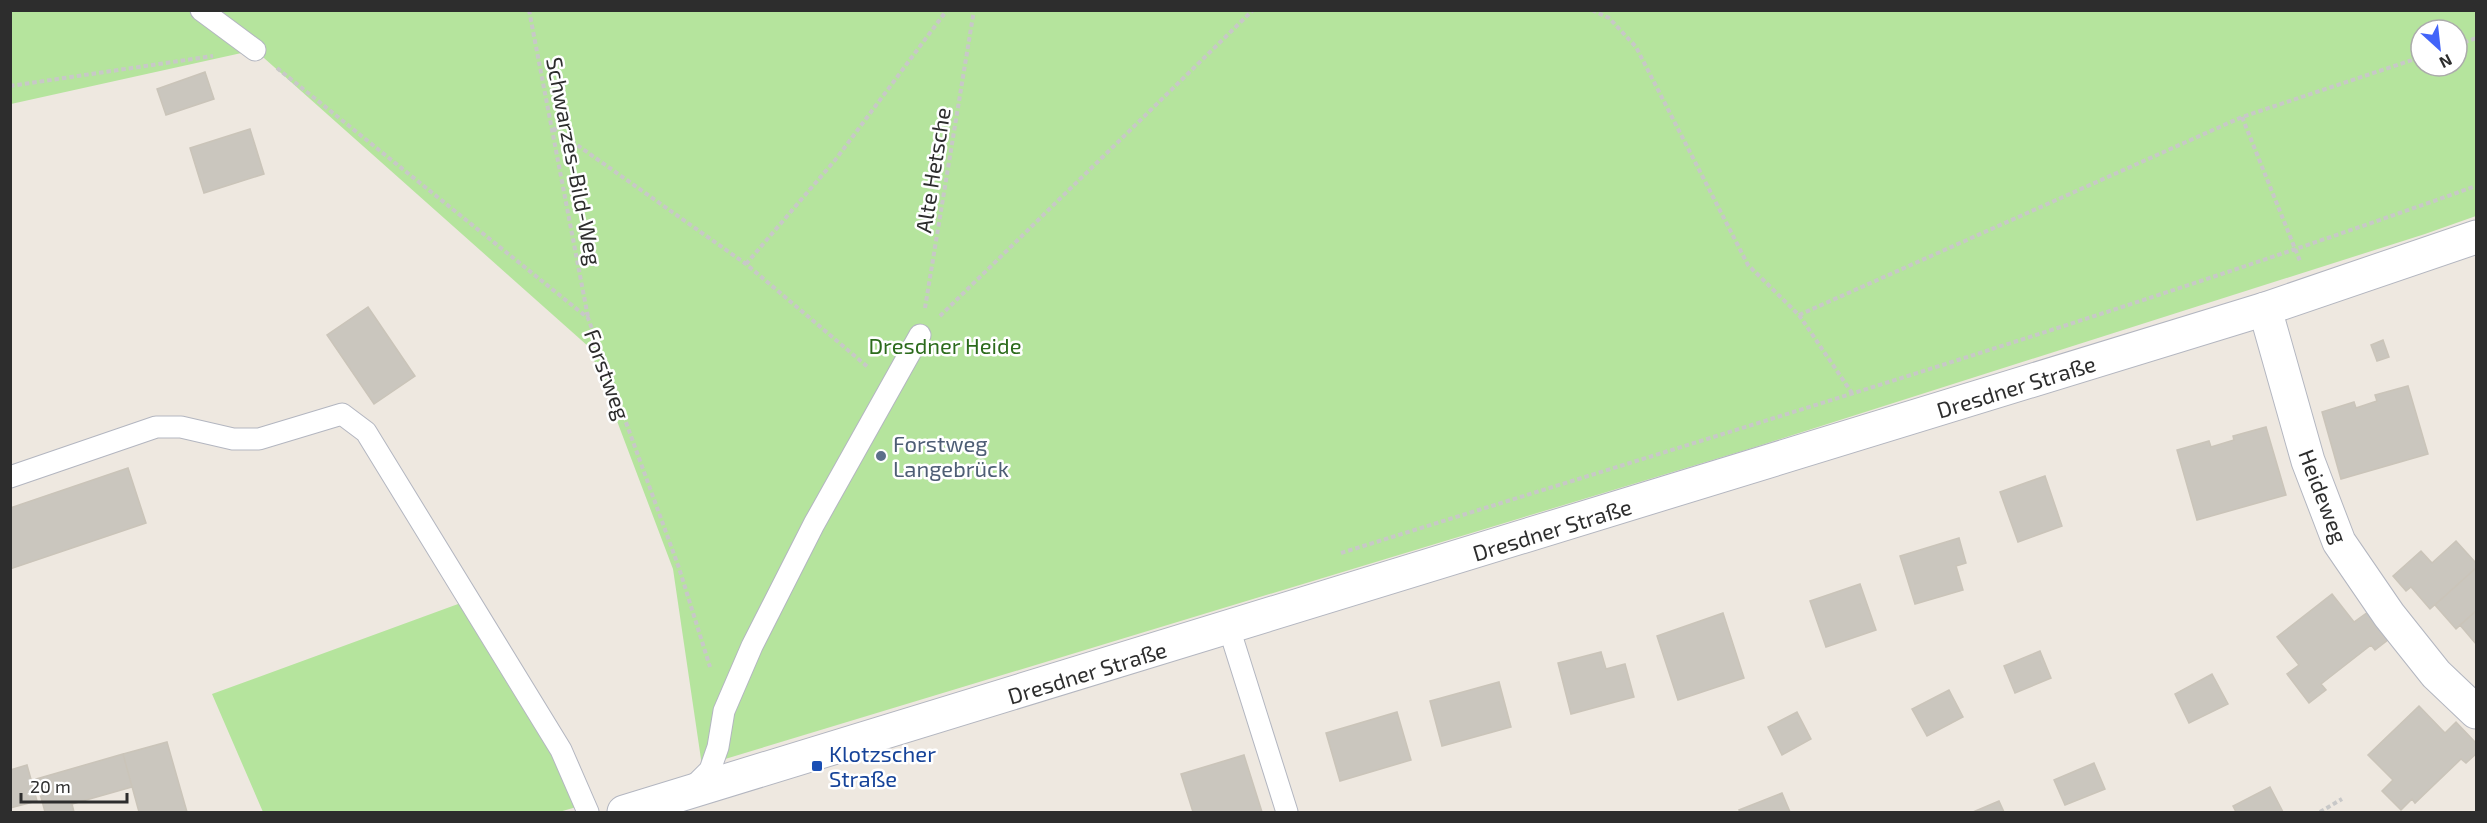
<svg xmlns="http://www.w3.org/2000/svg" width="2487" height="823" font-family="'Exo 2',sans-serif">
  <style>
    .green { fill: #b5e49d; fill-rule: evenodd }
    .building { fill: #cac6be; stroke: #cac4b9; stroke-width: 1.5 }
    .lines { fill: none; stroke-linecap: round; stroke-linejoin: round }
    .service-casing { stroke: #b3b6c0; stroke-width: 23 }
    .minor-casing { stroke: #b3b6c0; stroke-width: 35 }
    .secondary-casing { stroke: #b3b6c0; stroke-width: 35 }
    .path { stroke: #c8c8c8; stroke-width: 4; stroke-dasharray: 4.5 3; stroke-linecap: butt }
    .service { stroke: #fff; stroke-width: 21 }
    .minor { stroke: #fff; stroke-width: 33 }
    .secondary { stroke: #fff; stroke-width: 33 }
    .service-dot { fill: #5c6f8a; stroke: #fff; stroke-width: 2 }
    .transit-dot { fill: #1a4fb4; stroke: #fff; stroke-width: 2 }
    .labels { text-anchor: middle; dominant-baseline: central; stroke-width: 5; stroke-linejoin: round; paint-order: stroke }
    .street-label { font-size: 22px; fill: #2d2d2d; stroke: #fff }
    .park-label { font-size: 22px; fill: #2c6b1c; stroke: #fff }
    .service-label { font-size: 22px; fill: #4e5e75; stroke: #fff; text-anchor: start }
    .transit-label { font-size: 22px; fill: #164399; stroke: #fff; text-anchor: start }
  </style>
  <rect width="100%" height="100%" fill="#eee8e0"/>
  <!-- green -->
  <path class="green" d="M10,11H2476V216L2425,234L1752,448L702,766L673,569L589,347L255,50L11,104ZM2421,30H2457V66H2421Z
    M469,600L580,806L559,812H263L212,694Z"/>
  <!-- building -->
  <path class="building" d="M205,72L214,99L166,115L157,89Z
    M250,129L264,174L204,193L190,148Z
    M368,307L415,376L374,404L327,335Z
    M2383,340L2389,357L2377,361L2371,345Z
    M2408,386L2428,454L2341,479L2322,412L2354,402L2356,408L2377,401L2375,395Z
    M2266,427L2286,495L2197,520L2177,450L2209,441L2211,447L2234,440L2233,436Z
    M128,468L146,523L10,569V508Z
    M2045,476L2062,526L2018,542L2000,492Z
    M1959,538L1966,563L1956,566L1963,590L1915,604L1900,556Z
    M2456,541L2476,563V568L2430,609L2411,587L2406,591L2393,576L2421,551L2432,563Z
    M2476,568V611L2456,629L2435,605Z
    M1860,584L1876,630L1826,647L1810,601Z
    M2332,594L2354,622L2368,612L2389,639L2375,650L2371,645L2321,684L2326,690L2309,703L2287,674L2299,665L2277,637Z
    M2476,611V644L2460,625Z
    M1723,613L1744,678L1678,700L1657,636Z
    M2040,651L2051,678L2015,693L2004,666Z
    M1601,652L1606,669L1625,664L1634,697L1571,714L1558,663Z
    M2212,674L2228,704L2189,723L2175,694Z
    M1499,682L1511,727L1442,746L1430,701Z
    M1949,690L1963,717L1927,736L1912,709Z
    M2419,706L2445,733L2456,722L2476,743V754L2466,763L2461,759L2415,803L2412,799L2401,810L2382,791L2393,780L2368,755Z
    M1397,712L1411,760L1340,781L1326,733Z
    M1797,712L1811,739L1782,755L1768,727Z
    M167,742L187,812H139L123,754Z
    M123,754L132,787L72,804L74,812H45L36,779Z
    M1244,755L1262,812H1193L1181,774Z
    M2094,763L2105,789L2065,805L2054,780Z
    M27,765L37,801L10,808V770Z
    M2270,787L2283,812H2236L2233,806Z
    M1782,793L1790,812H1740L1739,810Z
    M1999,801L2004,812H1973Z"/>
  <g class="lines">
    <defs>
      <path id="service" d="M201,10L255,50
        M10,477L156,427H181L233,439H259L342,414L366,432L561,750L588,812
        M1229,628L1287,812
        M691,789L710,770L718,747L724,711L752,646L814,524L920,335"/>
      <path id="minor" d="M2265,309L2308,461L2339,542L2389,615L2436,674L2476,712"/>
      <path id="secondary" d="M624,812L2265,309L2476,237"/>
    </defs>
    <!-- service casing -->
    <use href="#service" class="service-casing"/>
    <!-- minor casing -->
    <use href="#minor" class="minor-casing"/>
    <!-- secondary casing -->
    <use href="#secondary" class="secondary-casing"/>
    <!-- path -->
    <path class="path" d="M529,10L588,317
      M1592,10L1609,18L1636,47L1748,265L1799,315L1852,393
      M2457,45L2476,38
      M277,68L588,318L679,568L710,667
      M10,86L213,56
      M2242,117L2300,261
      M553,128L746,264L869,368
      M746,264L836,159L947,10
      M925,308L974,10
      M1799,315L2242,117L2421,57
      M940,316L1253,10
      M1341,553C1720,434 2102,320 2476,186
      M2320,812L2342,799"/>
    <!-- service -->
    <use href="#service" class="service"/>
    <!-- minor -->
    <use href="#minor" class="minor"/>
    <!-- secondary -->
    <use href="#secondary" class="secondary"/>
  </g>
  <!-- markers -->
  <circle class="service-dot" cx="881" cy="456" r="6"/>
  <rect class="transit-dot" x="811" y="760" width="12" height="12" rx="3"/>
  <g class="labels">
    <!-- street labels -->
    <g class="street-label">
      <text transform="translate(575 161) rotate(79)">Schwarzes-Bild-Weg</text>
      <text transform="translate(932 170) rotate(-81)">Alte Hetsche</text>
      <text transform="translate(608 374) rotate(70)">Forstweg</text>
      <text transform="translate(2016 386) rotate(-17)">Dresdner Straße</text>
      <text transform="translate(2324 496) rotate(69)">Heideweg</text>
      <text transform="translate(1552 529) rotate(-17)">Dresdner Straße</text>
      <text transform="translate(1087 672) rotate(-17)">Dresdner Straße</text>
    </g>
    <!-- park labels -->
    <g class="park-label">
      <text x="945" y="345">Dresdner Heide</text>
    </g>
    <!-- service labels -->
    <g class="service-label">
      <text x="893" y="443">Forstweg<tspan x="893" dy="25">Langebrück</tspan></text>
    </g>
    <!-- transit labels -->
    <g class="transit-label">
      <text x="829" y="753">Klotzscher<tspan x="829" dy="25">Straße</tspan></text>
    </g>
  </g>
  <!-- border -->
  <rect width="2487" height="823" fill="none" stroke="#2d2d2d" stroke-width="24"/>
  <!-- north arrow -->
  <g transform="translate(2439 48) rotate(153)"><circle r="28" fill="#ffffff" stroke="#ababab" stroke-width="1.5"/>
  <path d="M0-4.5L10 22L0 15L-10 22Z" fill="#4264f9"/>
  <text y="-9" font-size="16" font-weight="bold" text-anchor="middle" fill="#2d2d2d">N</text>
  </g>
  <!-- scale -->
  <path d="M21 793v9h106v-9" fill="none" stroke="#2d2d2d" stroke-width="3"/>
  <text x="30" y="793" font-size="18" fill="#2d2d2d" stroke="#ffffff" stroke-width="4.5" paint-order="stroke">20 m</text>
</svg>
